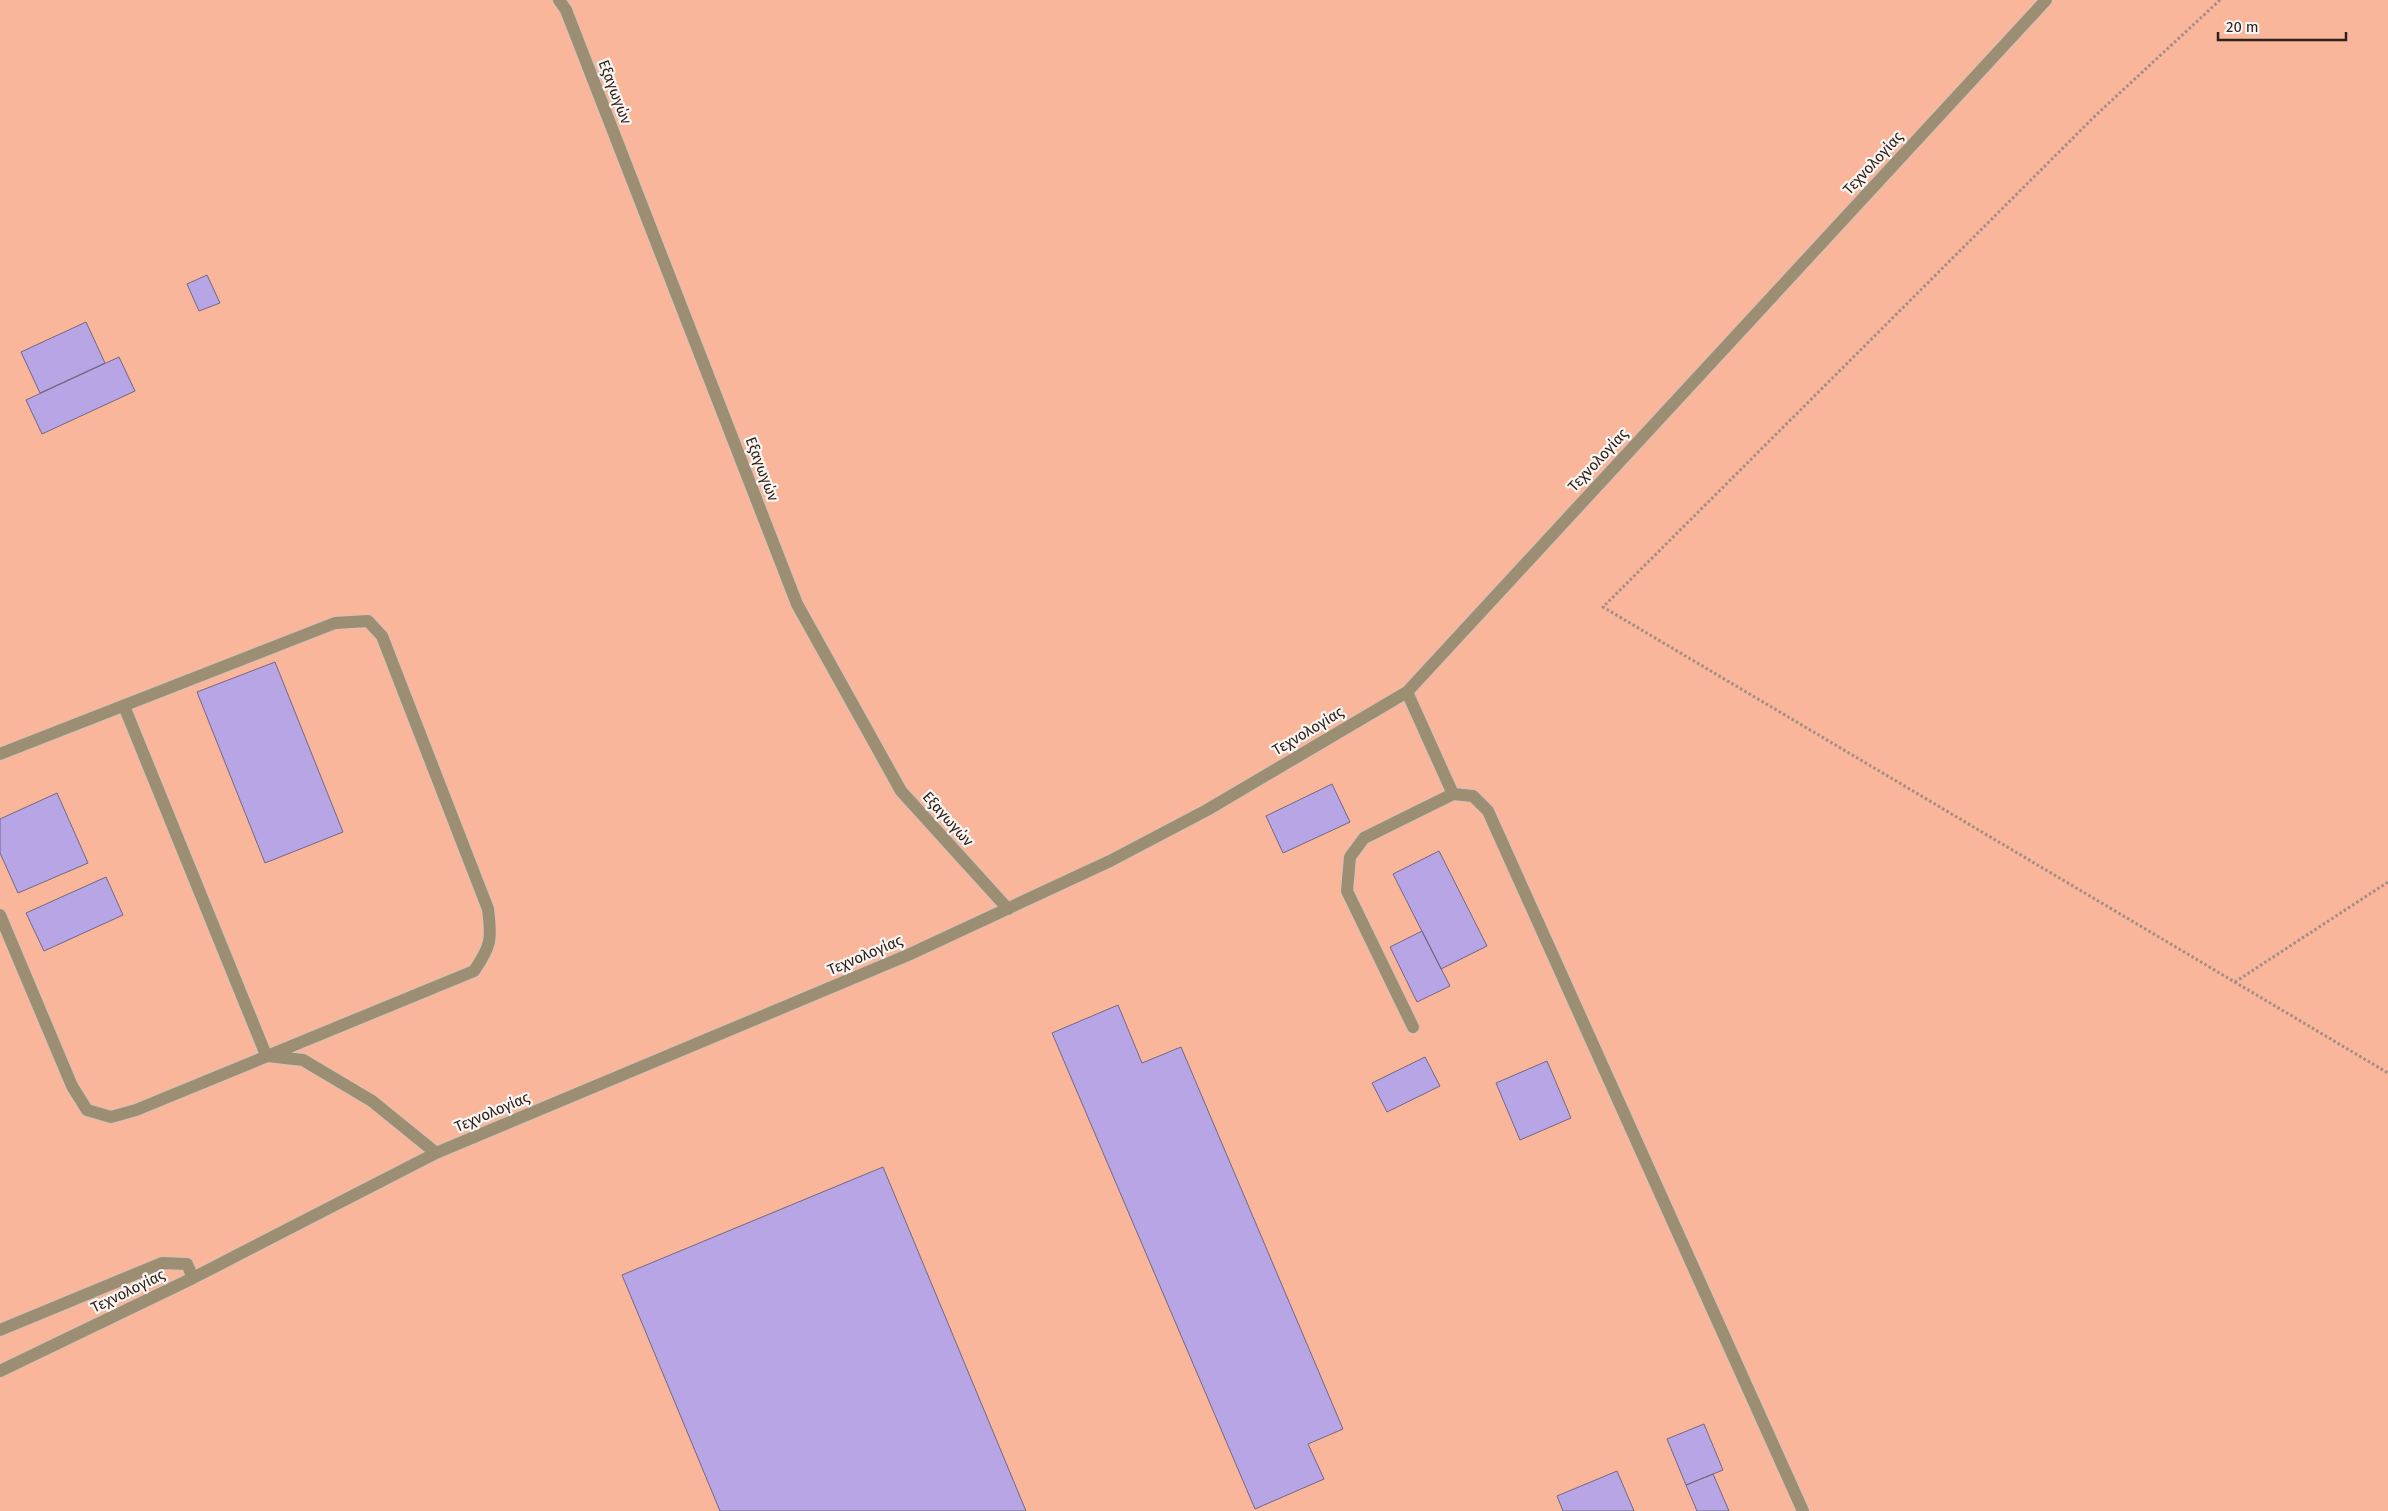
<svg xmlns="http://www.w3.org/2000/svg" width="2388" height="1511" font-family="'Fira Sans',sans-serif">
  <style>
    .green { fill: #fab69b }
    .building { fill: #b8a5e6; stroke: #6f6881 }
    .lines { fill: none; stroke-linecap: round; stroke-linejoin: round }
    .minor-casing { stroke: #d8c1b8; stroke-width: 14 }
    .path { stroke: #a08d85; stroke-width: 3; stroke-dasharray: 2.5 2.5; stroke-linecap: butt }
    .minor { stroke: #9b8e72; stroke-width: 12 }
    .labels { text-anchor: middle; dominant-baseline: central; stroke-width: 4.5; stroke-linejoin: round; paint-order: stroke }
    .street-label { font-size: 15px; fill: #2c211c; stroke: #fcf6f3 }
  </style>
  <rect width="100%" height="100%" fill="#fee4da"/>
  <!-- green -->
  <path class="green" d="M0,0H2388V1511H0Z"/>
  <!-- building -->
  <path class="building" d="M207,275L220,303L199,311L187,284Z
    M86,322L105,363L40,393L21,352Z
    M119,357L135,391L42,434L26,400Z
    M275,662L343,832L265,863L197,692Z
    M1332,784L1350,822L1283,853L1266,816Z
    M57,793L88,863L18,893L0,853V819Z
    M1439,851L1487,946L1441,969L1393,874Z
    M106,877L123,915L44,951L26,913Z
    M1422,931L1450,986L1417,1002L1390,947Z
    M1118,1005L1142,1063L1181,1047L1343,1429L1308,1444L1324,1479L1255,1509L1052,1033Z
    M1425,1057L1440,1086L1387,1112L1372,1083Z
    M1547,1061L1571,1118L1520,1140L1496,1083Z
    M883,1167L1026,1511H720L622,1275Z
    M1704,1424L1723,1470L1686,1485L1667,1439Z
    M1617,1471L1634,1511H1563L1557,1496Z
    M1713,1474L1729,1511H1697L1686,1485Z"/>
  <g class="lines">
    <defs>
      <path id="minor" d="M559,0L566,10L797,604L901,791L1008,909
        M1407,692L1453,794
        M124,706L266,1055
        M0,754L335,623L368,621L382,636L488,909C492,940 491,946 474,971L136,1110L111,1117L87,1110L72,1086L0,915
        M1413,1027L1347,891L1350,857L1364,838L1453,794L1473,796L1488,811L1803,1511
        M268,1056L303,1060L372,1101L436,1153
        M0,1330L162,1263L187,1264L193,1278
        M0,1371L193,1278L436,1153L908,955L1110,861L1207,810L1407,692L2046,0"/>
    </defs>
    <!-- minor casing -->
    <use href="#minor" class="minor-casing"/>
    <!-- path -->
    <path class="path" d="M2220,0L2096,115L1603,607L2388,1073
      M2235,982L2388,882"/>
    <!-- minor -->
    <use href="#minor" class="minor"/>
  </g>
  <g class="labels">
    <!-- street labels -->
    <g class="street-label">
      <text transform="translate(615 92) rotate(69)">Εξαγωγών</text>
      <text transform="translate(1873 163) rotate(-47)">Τεχνολογίας</text>
      <text transform="translate(1598 460) rotate(-47)">Τεχνολογίας</text>
      <text transform="translate(762 469) rotate(69)">Εξαγωγών</text>
      <text transform="translate(1308 731) rotate(-31)">Τεχνολογίας</text>
      <text transform="translate(948 819) rotate(48)">Εξαγωγών</text>
      <text transform="translate(865 955) rotate(-23)">Τεχνολογίας</text>
      <text transform="translate(492 1112) rotate(-23)">Τεχνολογίας</text>
      <text transform="translate(128 1291) rotate(-26)">Τεχνολογίας</text>
    </g>
  </g>
  <!-- scale -->
  <path d="M2218 32v8h128v-8" fill="none" stroke="#2c211c" stroke-width="2.5"/>
  <text x="2226" y="32" font-size="15" fill="#2c211c" stroke="#fcf6f3" stroke-width="4" paint-order="stroke">20 m</text>
</svg>
